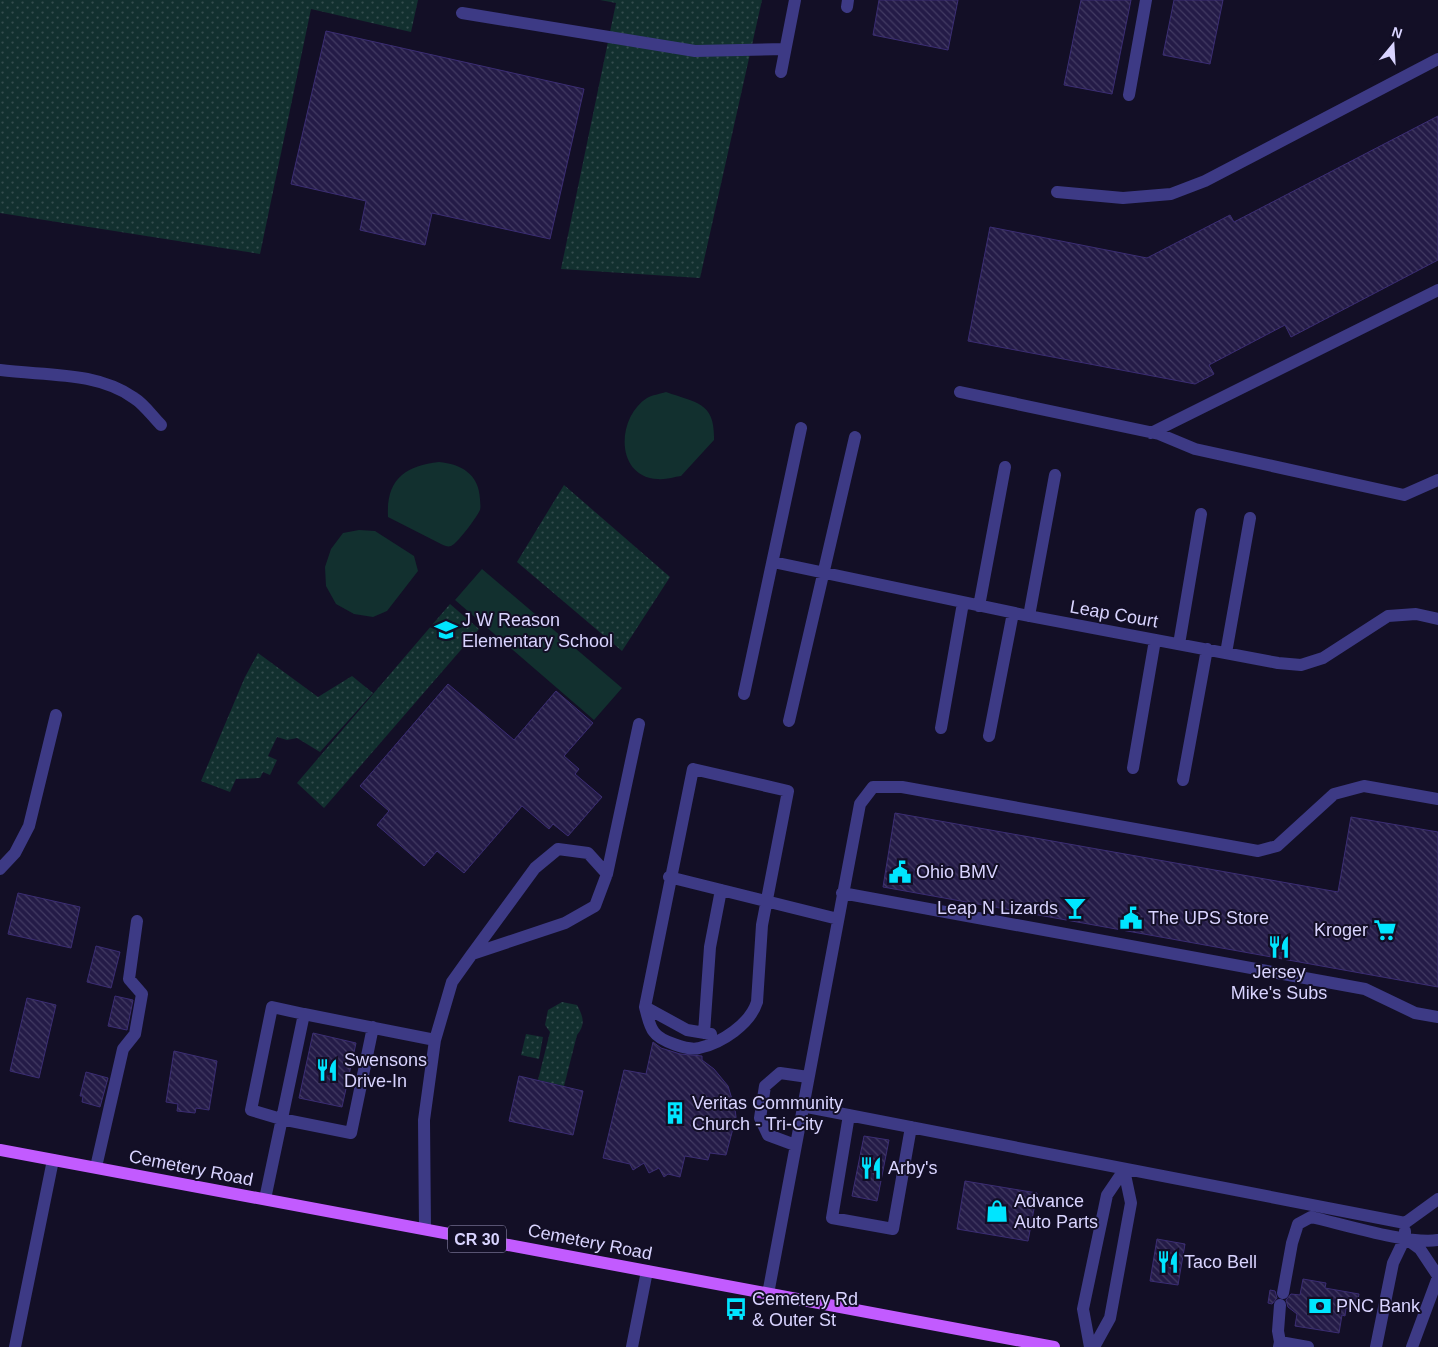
<svg xmlns="http://www.w3.org/2000/svg" width="1438" height="1347" font-family="Arial,sans-serif">
  <style>
    .grass { fill: url(#grass-dots) }
    .garden { fill: #12302f }
    .building { fill: url(#building-back-hatch); stroke: #3b2d73 }
    .lines { fill: none; stroke-linecap: round; stroke-linejoin: round }
    .minor { stroke: #3d3a85; stroke-width: 12 }
    .major { stroke: #c25bff; stroke-width: 12 }
    .labels { text-anchor: middle; dominant-baseline: central; stroke-width: 4; stroke-linejoin: round; paint-order: stroke }
    .shield { fill: #130f26; stroke: #9e99be; stroke-width: 1 }
    .shield-label { font-size: 16px; font-weight: bold; fill: #d9d4ff }
    .street-label { font-size: 18px; fill: #d9d4ff; stroke: #130f26 }
    .poi-label { font-size: 18px; fill: #d9d4ff; stroke: #130f26; text-anchor: start }
  </style>
  <defs>
    <pattern id="grass-dots" width="8" height="8" patternUnits="userSpaceOnUse" patternTransform="scale(1.25)"><rect width="8" height="8" fill="#12302f"/><path d="M2 2h.1M6 6h.1" fill="none" stroke="#344d4e" stroke-width="1.8" stroke-linecap="round"/></pattern>
    <pattern id="building-back-hatch" width="6" height="6" patternUnits="userSpaceOnUse" patternTransform="scale(1.25)"><rect width="6" height="6" fill="#241b47"/><path d="M-1 5l2 2M0 0l6 6M5-1l2 2" fill="none" stroke="#433b63"/></pattern>
  </defs>
  <rect width="100%" height="100%" fill="#130f26"/>
  <!-- grass -->
  <path class="grass" d="M0,0H418L411,32L311,9L260,254L0,213Z
    M600,0H762L700,278L561,269L616,3Z
    M564,485L670,577L622,651L517,562Z
    M450,604L479,629L324,808L297,783Z
    M258,653L318,697L352,676L373,693L320,752L297,738L287,740L277,737L268,756L277,760L270,775L263,772L260,778L236,779L230,792L201,781L245,677Z
    M562,1002L577,1005C583,1016 586,1024 577,1035L564,1086L538,1080L550,1032L545,1025L548,1010Z
    M526,1034L543,1037L539,1059L521,1055Z"/>
  <!-- garden -->
  <path class="garden" d="M666,392C697,403 715,402 714,440L681,476C674,477 665,480 658,479C615,477 616,418 647,398C652,395 660,394 666,392Z
    M439,462C461,464 479,474 480,499C480,502 481,507 480,510C477,517 457,544 451,546C448,547 446,546 443,545L388,517C386,479 405,466 439,462Z
    M359,530L375,531L414,556L418,571L387,611L373,617L354,614L336,604L326,586L325,567L331,549L343,533Z
    M482,569L622,688L594,720L455,600Z"/>
  <!-- building -->
  <path class="building" d="M879,0H958L948,50L873,35Z
    M1081,0H1131L1112,94L1064,85Z
    M1174,0H1223L1210,64L1163,55Z
    M326,31L584,89L550,239L432,213L425,245L360,230L366,201L291,184Z
    M1438,116V260L1291,337L1285,325L1209,365L1214,374L1195,384L968,341L990,227L1147,258L1230,215L1234,222Z
    M448,684L514,740L556,691L593,723L564,756L579,769L575,774L602,797L568,836L553,824L549,829L522,806L464,873L437,851L424,866L377,825L389,811L360,786Z
    M895,813L1338,892L1351,817L1438,832V987L883,887Z
    M18,893L80,907L71,948L8,934Z
    M96,946L120,952L111,988L87,982Z
    M115,996L133,1000L127,1030L108,1026Z
    M27,998L56,1005L39,1078L10,1071Z
    M313,1033L356,1043L342,1107L299,1098Z
    M653,1042L661,1048L680,1054L702,1056V1060L714,1069L728,1086L735,1109L736,1117L726,1155L710,1153L708,1160L685,1156L680,1177L668,1174L664,1177L659,1168L649,1173L644,1163L633,1170L630,1164L603,1158L624,1070L646,1074Z
    M174,1051L217,1061L209,1110L196,1108L195,1113L177,1111L178,1104L166,1102Z
    M86,1072L108,1078L100,1107L82,1102L83,1096H80Z
    M519,1076L583,1091L573,1135L509,1121Z
    M864,1136L889,1140L877,1201L852,1196Z
    M965,1181L1037,1193L1028,1241L957,1229Z
    M1157,1239L1185,1244L1178,1285L1150,1281Z
    M1303,1279L1326,1283L1325,1288L1359,1294L1356,1310L1346,1308L1345,1316L1342,1315L1339,1333L1295,1326L1297,1314L1288,1307L1286,1300L1291,1294L1300,1295Z
    M1270,1290L1275,1291L1277,1298L1272,1304L1268,1303Z"/>
  <g class="lines">
    <!-- minor -->
    <path class="minor" d="M847,7L848,0
      M462,13L695,51L785,49
      M781,72L795,0
      M1129,95L1146,0
      M1057,192L1123,198L1171,194L1205,181L1438,59
      M0,370C44,376 96,371 134,398C144,404 153,417 161,425
      M960,392L1159,434L1195,449L1404,495L1438,480
      M1151,433L1438,290
      M773,562L1029,616L1278,663L1301,665L1323,658L1388,616L1416,614L1438,619
      M979,606L1005,467
      M1029,616L1055,475
      M1179,644L1201,514
      M1226,653L1250,518
      M744,694L801,428
      M789,721L855,437
      M941,728L963,603
      M989,736L1013,613
      M1133,768L1155,640
      M693,769L788,791L762,925L757,1002C750,1024 722,1043 699,1048C689,1051 660,1041 654,1032C649,1026 647,1014 645,1007Z
      M1183,780L1207,649
      M0,869L15,853L29,826L56,715
      M669,877L838,919
      M842,893L1365,989L1415,1013L1438,1017
      M472,954L535,868L558,849L588,853L607,874
      M645,1007L687,1030L711,1034
      M304,1014L272,1007L251,1110L281,1119L351,1133L373,1027
      M704,1033L710,947L721,890
      M802,1106L1405,1223L1438,1199
      M849,1115L832,1218L893,1229L911,1127
      M795,1145L768,1135L760,1118L765,1086L780,1073L808,1077
      M96,1167L123,1049L135,1034L142,994L129,979L137,921
      M265,1199L304,1014L435,1040
      M425,1229L424,1120L435,1040L452,982L472,954L565,923L595,906L607,874L639,724
      M1409,1241L1420,1249L1438,1276
      M1283,1293L1292,1243L1298,1224L1311,1217C1342,1224 1410,1245 1438,1240
      M768,1294L860,804L873,787H902L1258,851L1277,846L1334,794L1364,786L1438,799
      M1280,1305L1278,1331L1280,1342
      M15,1347L53,1160
      M632,1347L647,1271
      M1090,1347L1083,1309L1107,1195L1124,1170
      M1094,1347L1110,1318L1131,1203L1124,1170
      M1279,1347L1280,1342L1308,1347
      M1376,1347L1393,1263L1405,1238V1231
      M1412,1347L1438,1277"/>
    <!-- major -->
    <path class="major" d="M0,1150L1054,1347"/>
  </g>
  <!-- icons -->
  <defs>
    <symbol id="school-bare" viewBox="-9 -9 18 18"><path d="M0-5L7-2L0 1L-7-2ZM-4 1L0 2.5L4 1V4Q0 6-4 4Z" fill="#00e5ff" stroke="#130f26" stroke-width="2.5" paint-order="stroke"/></symbol>
    <symbol id="civic-bare" viewBox="-9 -9 18 18"><path d="M-.6-6.5H3V-4.5H.6V-3L4-1V1h2V6H-6V1h2V-1L-.6-3ZM-1.2 2.5V6h2.4V2.5Z" fill="#00e5ff" stroke="#130f26" stroke-width="2.5" paint-order="stroke"/></symbol>
    <symbol id="bar-bare" viewBox="-9 -9 18 18"><path d="M-6-5H6L.8 .8V4.5H3.5V6h-7V4.5H-.8V.8Z" fill="#00e5ff" stroke="#130f26" stroke-width="2.5" paint-order="stroke"/></symbol>
    <symbol id="supermarket-bare" viewBox="-9 -9 18 18"><path d="M-6-5.5h2.5l.6 2H6L4.5 2H-2.5L-4.4-4H-6ZM-1.5 3.2a1.3 1.3 0 1 0 .1 0ZM3 3.2a1.3 1.3 0 1 0 .1 0Z" fill="#00e5ff" stroke="#130f26" stroke-width="2.5" paint-order="stroke"/></symbol>
    <symbol id="restaurant-bare" viewBox="-9 -9 18 18"><path d="M-5-6h1v4h1v-4h1v4h1v-4h1v5L-1.5 .5V6h-2V.5L-5-1ZM5-6V6H3V1.5H1.5Q1.5-4 5-6Z" fill="#00e5ff" stroke="#130f26" stroke-width="2.5" paint-order="stroke"/></symbol>
    <symbol id="building-bare" viewBox="-9 -9 18 18"><path d="M-4-6H4V6H1V3H-1V6H-4ZM-2.5-4.3h1.7v1.8h-1.7ZM.8-4.3h1.7v1.8H.8ZM-2.5-1h1.7V.8h-1.7ZM.8-1h1.7V.8H.8Z" fill="#00e5ff" stroke="#130f26" stroke-width="2.5" paint-order="stroke"/></symbol>
    <symbol id="shop-bare" viewBox="-9 -9 18 18"><path d="M-5-2.5h2.3a2.7 3.5 0 0 1 5.4 0H5L5.5 6h-11ZM-1.5-2.5h3a1.5 2.3 0 0 0-3 0Z" fill="#00e5ff" stroke="#130f26" stroke-width="2.5" paint-order="stroke"/></symbol>
    <symbol id="bank-bare" viewBox="-9 -9 18 18"><path d="M-6-4H6V4H-6ZM0-2.3a2.3 2.3 0 1 0 0 4.6a2.3 2.3 0 1 0 0-4.6Z" fill="#00e5ff" stroke="#130f26" stroke-width="2.5" paint-order="stroke"/></symbol>
    <symbol id="bus-bare" viewBox="-9 -9 18 18"><path d="M-5-6H5V4H4V6H2V4H-2V6H-4V4H-5ZM-3.5-4V0h7V-4ZM-3.5 1.2v1.5H-2V1.2ZM2 1.2v1.5H3.5V1.2Z" fill="#00e5ff" stroke="#130f26" stroke-width="2.5" paint-order="stroke"/></symbol>
  </defs>
  <g fill-rule="evenodd">
    <use href="#school-bare" x="430" y="614" width="32" height="32"/>
    <use href="#civic-bare" x="884" y="856" width="32" height="32"/>
    <use href="#bar-bare" x="1059" y="892" width="32" height="32"/>
    <use href="#civic-bare" x="1115" y="902" width="32" height="32"/>
    <use href="#supermarket-bare" x="1369" y="914" width="32" height="32"/>
    <use href="#restaurant-bare" x="1263" y="931" width="32" height="32"/>
    <use href="#restaurant-bare" x="311" y="1054" width="32" height="32"/>
    <use href="#building-bare" x="659" y="1097" width="32" height="32"/>
    <use href="#restaurant-bare" x="855" y="1152" width="32" height="32"/>
    <use href="#shop-bare" x="981" y="1195" width="32" height="32"/>
    <use href="#restaurant-bare" x="1152" y="1246" width="32" height="32"/>
    <use href="#bank-bare" x="1304" y="1290" width="32" height="32"/>
    <use href="#bus-bare" x="720" y="1293" width="32" height="32"/>
  </g>
  <g class="labels">
    <!-- shield labels -->
    <rect class="shield" x="448" y="1225.5" width="58" height="27" rx="4"/>
    <g class="shield-label">
      <text x="477" y="1239">CR 30</text>
    </g>
    <!-- street labels -->
    <g class="street-label">
      <text transform="translate(1114 614) rotate(10)">Leap Court</text>
      <text transform="translate(191 1168) rotate(11)">Cemetery Road</text>
      <text transform="translate(590 1242) rotate(11)">Cemetery Road</text>
    </g>
    <!-- poi labels -->
    <g class="poi-label">
      <text x="462" y="620">J W Reason<tspan x="462" dy="21">Elementary School</tspan></text>
      <text x="916" y="872">Ohio BMV</text>
      <text x="1058" y="908" text-anchor="end">Leap N Lizards</text>
      <text x="1148" y="918">The UPS Store</text>
      <text x="1368" y="930" text-anchor="end">Kroger</text>
      <text x="1279" y="972" text-anchor="middle">Jersey<tspan x="1279" dy="21">Mike's Subs</tspan></text>
      <text x="344" y="1060">Swensons<tspan x="344" dy="21">Drive-In</tspan></text>
      <text x="692" y="1103">Veritas Community<tspan x="692" dy="21">Church - Tri-City</tspan></text>
      <text x="888" y="1168">Arby's</text>
      <text x="1014" y="1201">Advance<tspan x="1014" dy="21">Auto Parts</tspan></text>
      <text x="1184" y="1262">Taco Bell</text>
      <text x="752" y="1299">Cemetery Rd<tspan x="752" dy="21">&amp; Outer St</tspan></text>
      <text x="1336" y="1306">PNC Bank</text>
    </g>
  </g>
  <!-- north arrow -->
  <g transform="translate(1393 45) rotate(18)" stroke="#130f26" stroke-width="4" paint-order="stroke">
  <path d="M0-4L9 19L0 12L-9 19Z" fill="#d9d4ff"/>
  <text y="-8" font-size="14" font-weight="bold" text-anchor="middle" fill="#d9d4ff">N</text>
  </g>
</svg>
